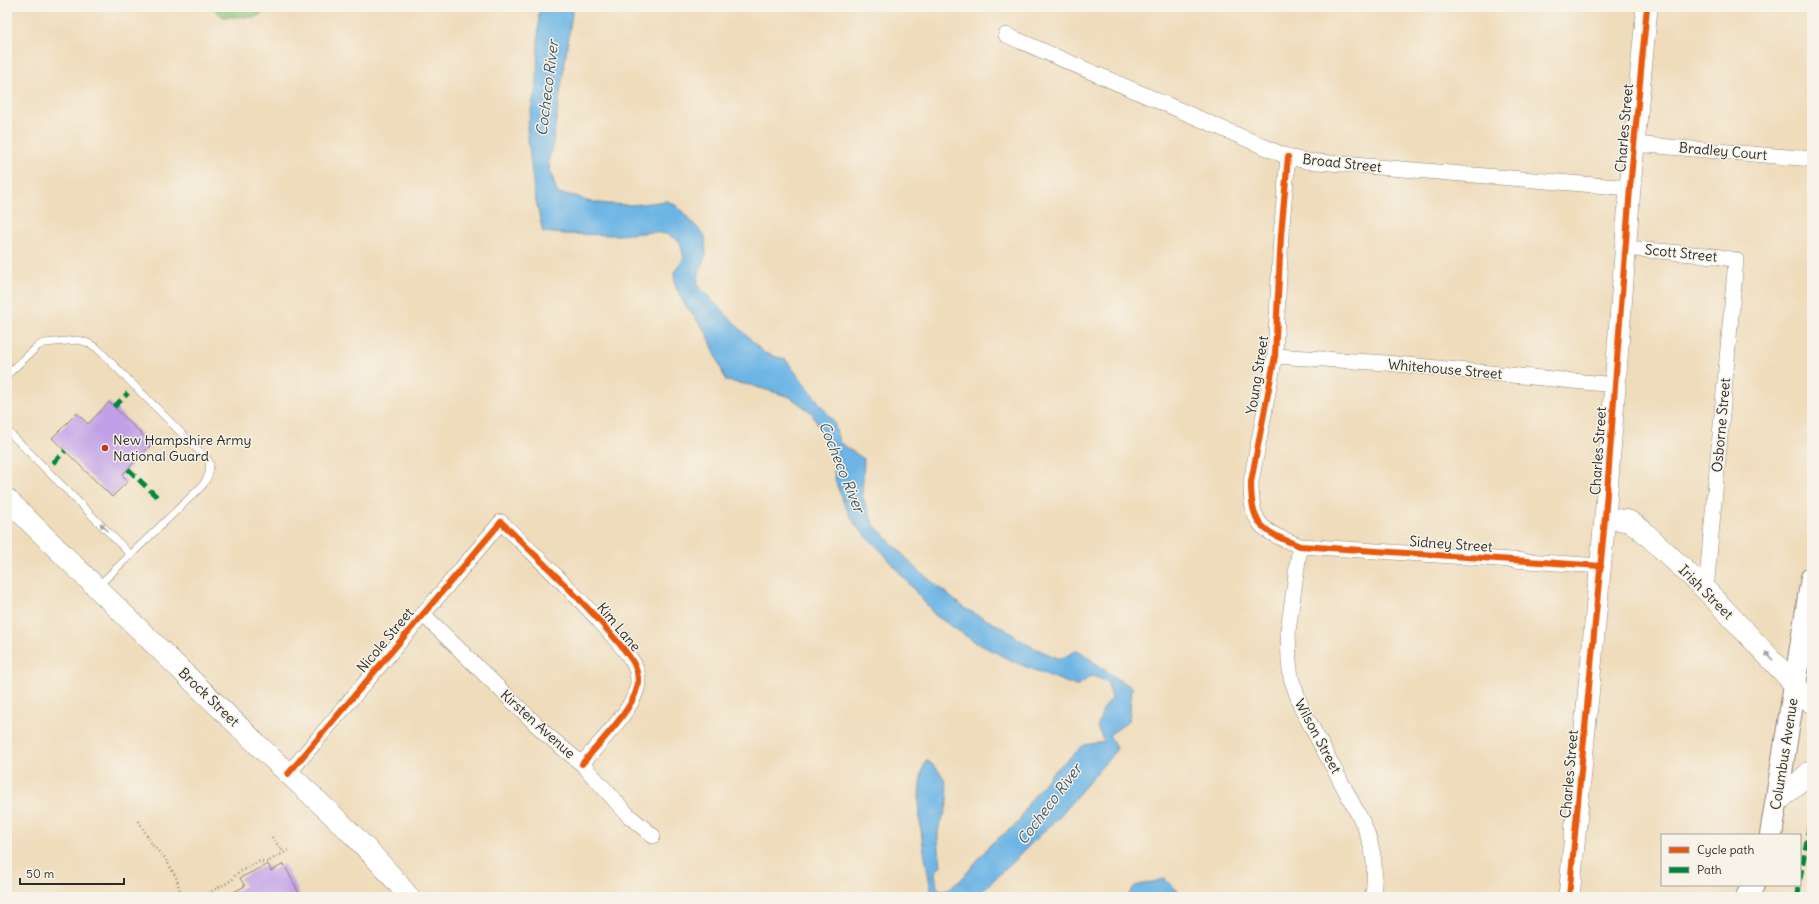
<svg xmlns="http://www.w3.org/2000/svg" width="1819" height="904" font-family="Delius,sans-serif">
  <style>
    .green { fill: #8bc478; stroke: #5b7852 }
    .water { fill: #6db5e5; stroke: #4c7088 }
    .building { fill: #c09fe7 }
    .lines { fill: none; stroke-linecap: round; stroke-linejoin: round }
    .lane-casing { stroke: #8d8473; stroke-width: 8 }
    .street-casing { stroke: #8d8473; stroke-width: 16 }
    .secondary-casing { stroke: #8d8473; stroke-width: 22 }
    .primary-casing { stroke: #8d8473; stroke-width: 24 }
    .path { stroke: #8d8473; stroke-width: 2.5; stroke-dasharray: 1 3; stroke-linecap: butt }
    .lane { stroke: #fff; stroke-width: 7 }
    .street { stroke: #fff; stroke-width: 15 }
    .secondary { stroke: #fff; stroke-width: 21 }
    .primary { stroke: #fff; stroke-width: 22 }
    .quiet { stroke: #00873e; stroke-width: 5; stroke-dasharray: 10 5; stroke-linecap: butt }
    .cycleway-casing { stroke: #f7f3e8; stroke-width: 8 }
    .cycleway { stroke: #e8590c; stroke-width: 6 }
    .oneway { fill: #a0a0a0 }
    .poi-dot { fill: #c8321e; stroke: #f7f3e8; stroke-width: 1.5 }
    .labels { text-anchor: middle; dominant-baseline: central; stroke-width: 3; stroke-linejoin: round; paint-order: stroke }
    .street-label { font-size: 14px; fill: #2b2b2b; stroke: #f7f3e8 }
    .poi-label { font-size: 14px; fill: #2b2b2b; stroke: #f7f3e8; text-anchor: start }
    .water-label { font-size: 15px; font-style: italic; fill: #3f5463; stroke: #f7f3e8 }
  </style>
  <rect width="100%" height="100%" fill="#f7f3e8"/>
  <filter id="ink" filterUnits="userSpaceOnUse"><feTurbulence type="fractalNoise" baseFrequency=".025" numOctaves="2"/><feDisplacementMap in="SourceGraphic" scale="8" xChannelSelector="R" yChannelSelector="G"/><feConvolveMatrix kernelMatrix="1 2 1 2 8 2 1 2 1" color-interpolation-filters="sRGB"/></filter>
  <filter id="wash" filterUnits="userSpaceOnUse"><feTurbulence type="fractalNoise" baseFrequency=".012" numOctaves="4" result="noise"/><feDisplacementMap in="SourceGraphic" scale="16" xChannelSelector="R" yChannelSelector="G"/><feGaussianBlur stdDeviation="0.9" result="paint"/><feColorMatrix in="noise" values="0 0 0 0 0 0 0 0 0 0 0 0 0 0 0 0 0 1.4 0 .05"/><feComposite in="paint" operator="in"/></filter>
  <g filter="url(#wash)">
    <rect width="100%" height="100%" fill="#efdcbb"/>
    <!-- green -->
    <path class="green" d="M212,7H274L255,17H223Z"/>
    <!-- water -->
    <path class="water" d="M539,7H573L552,148L548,162L557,193L576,196L587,201L607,204L632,205L667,201L677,206L705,236L706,255L699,273L697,285L764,353L786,360L834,422L839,442L864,459L862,496L874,525L919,571L964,608L1003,628L1030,646L1060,659L1078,650L1117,679L1132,687L1129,721L1109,735L1117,749L1058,818L976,897H932C926,856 910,799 926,760C945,772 952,790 945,813C943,818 940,822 939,827C936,838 940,854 941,865L935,872L937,888L946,891L961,880L991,844L1019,822L1028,804L1051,774L1084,745L1104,742L1097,727L1104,707L1112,698L1107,681L1092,676L1076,686L1014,662L975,642L935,615L885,555L856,526L845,506L836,483L831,454L812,413L790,397L750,385L726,381L707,333L685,305L675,285L674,273L684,258L680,241L666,234L653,232L617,235L564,234L543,232L534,192L527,129L537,82Z
      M1165,879L1184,897H1127L1135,886Z"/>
    <g id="blocks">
      <!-- building -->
      <path class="building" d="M109,402L152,444L122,475L128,481L112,497L52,438L77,413L88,424Z
        M268,864L271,871L284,864L301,897H224L245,886L240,878Z"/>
    </g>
  </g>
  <g filter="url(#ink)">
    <use href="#blocks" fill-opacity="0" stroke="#8d8473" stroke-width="1"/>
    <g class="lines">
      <defs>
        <path id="lane" d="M7,375L38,346L44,343L79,340L88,343L97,348L209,461C211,471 208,478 202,486L98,586
          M7,430L131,555"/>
        <path id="street" d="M1006,35L1288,157L1306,161L1630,188
          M1634,144L1812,159
          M1288,157L1281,235L1275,356L1251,482C1251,525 1261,531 1300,546L1601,566
          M1625,248L1715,256L1736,260L1706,590
          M1275,356L1386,363L1615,385
          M1300,546L1288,631L1289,661L1291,678L1302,709L1364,825C1375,853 1376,867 1373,897
          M423,614L547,735L582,764L629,816L653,836
          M288,774L501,522C536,556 572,590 604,626C614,638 627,651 634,664C638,672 639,680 637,688C632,711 597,745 582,764"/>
        <path id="secondary" d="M7,499C90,582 174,663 258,745C309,794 364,840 409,897
          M1605,518L1629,521L1643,531L1706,590L1812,703
          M1776,803L1812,770
          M1569,897L1605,518L1630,188L1647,7"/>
        <path id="primary" d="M1771,835L1812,578
          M1747,897L1753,885"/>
      </defs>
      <!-- lane casing -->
      <use href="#lane" class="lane-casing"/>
      <!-- street casing -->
      <use href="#street" class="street-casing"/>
      <!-- secondary casing -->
      <use href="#secondary" class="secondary-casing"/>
      <!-- primary casing -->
      <use href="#primary" class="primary-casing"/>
      <!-- path -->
      <path class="path" d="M139,821L152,845L165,858L176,877L182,897
        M272,837L284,853
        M201,897L232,880L236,874L260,861L267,862L289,850"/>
      <!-- lane -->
      <use href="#lane" class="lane"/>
      <!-- street -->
      <use href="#street" class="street"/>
      <!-- secondary -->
      <use href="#secondary" class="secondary"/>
      <!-- primary -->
      <use href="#primary" class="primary"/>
      <!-- quiet -->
      <path class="quiet" d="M114,407L128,393
        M53,463L65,451
        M128,469L158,498
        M1800,879L1812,811
        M1798,897L1799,885"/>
      <defs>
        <path id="cycleway" d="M1288,157L1281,235L1275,356L1251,482C1251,525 1261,531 1300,546L1601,566
          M288,774L501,522C536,556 572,590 604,626C614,638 627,651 634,664C638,672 639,680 637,688C632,711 597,745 582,764
          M1569,897L1605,518L1630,188L1647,7"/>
      </defs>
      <!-- cycleway casing -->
      <use href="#cycleway" class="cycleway-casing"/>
      <!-- cycleway -->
      <use href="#cycleway" class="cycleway"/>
    </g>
    <!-- one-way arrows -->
    <defs><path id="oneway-solid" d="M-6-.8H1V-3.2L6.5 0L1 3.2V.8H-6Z"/></defs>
    <g class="oneway">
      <use href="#oneway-solid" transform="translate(104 527) rotate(-135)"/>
      <use href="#oneway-solid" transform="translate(1769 656) rotate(-133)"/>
    </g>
  </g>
  <!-- markers -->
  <circle class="poi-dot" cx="105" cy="448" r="4"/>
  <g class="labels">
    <!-- street labels -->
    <g class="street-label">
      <text transform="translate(1624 128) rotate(-85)">Charles Street</text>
      <text transform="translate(1723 151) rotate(5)">Bradley Court</text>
      <text transform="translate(1342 163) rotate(6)">Broad Street</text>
      <text transform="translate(1681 253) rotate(6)">Scott Street</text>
      <text transform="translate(1445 369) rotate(5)">Whitehouse Street</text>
      <text transform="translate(1257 375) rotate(-81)">Young Street</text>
      <text transform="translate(1721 425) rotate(-85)">Osborne Street</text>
      <text transform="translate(1598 451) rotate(-86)">Charles Street</text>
      <text transform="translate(1451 544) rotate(4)">Sidney Street</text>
      <text transform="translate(1706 592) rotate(45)">Irish Street</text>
      <text transform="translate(619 627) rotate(50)">Kim Lane</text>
      <text transform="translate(385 640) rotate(-50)">Nicole Street</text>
      <text transform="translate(209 697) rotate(44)">Brock Street</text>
      <text transform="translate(538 724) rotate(42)">Kirsten Avenue</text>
      <text transform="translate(1318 736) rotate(62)">Wilson Street</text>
      <text transform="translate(1784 754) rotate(-81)">Columbus Avenue</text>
      <text transform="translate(1569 774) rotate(-85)">Charles Street</text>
    </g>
    <!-- poi labels -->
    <g class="poi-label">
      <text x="113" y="440">New Hampshire Army<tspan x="113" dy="16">National Guard</tspan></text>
    </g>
    <!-- water labels -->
    <g class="water-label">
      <text transform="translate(547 88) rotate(-83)">Cocheco River</text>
      <text transform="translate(842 467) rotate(68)">Cocheco River</text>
      <text transform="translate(1049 804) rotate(-53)">Cocheco River</text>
    </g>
  </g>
  <!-- margin -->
  <rect width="1819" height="904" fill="none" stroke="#f7f3e8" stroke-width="24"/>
  <!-- legend -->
  <rect x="1661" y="834" width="140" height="52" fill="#f7f3e8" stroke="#a5a39c"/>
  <rect x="1669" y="847" width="20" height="6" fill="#e8590c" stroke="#a5a39c"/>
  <text x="1697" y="854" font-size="12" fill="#2b2b2b">Cycle path</text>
  <rect x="1669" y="867" width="20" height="6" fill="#00873e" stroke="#a5a39c"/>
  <text x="1697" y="874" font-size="12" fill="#2b2b2b">Path</text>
  <!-- scale -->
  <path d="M20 878v6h104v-6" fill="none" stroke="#2b2b2b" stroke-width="2"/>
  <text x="26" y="878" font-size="12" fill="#2b2b2b" stroke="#f7f3e8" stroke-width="3" paint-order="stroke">50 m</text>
</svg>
